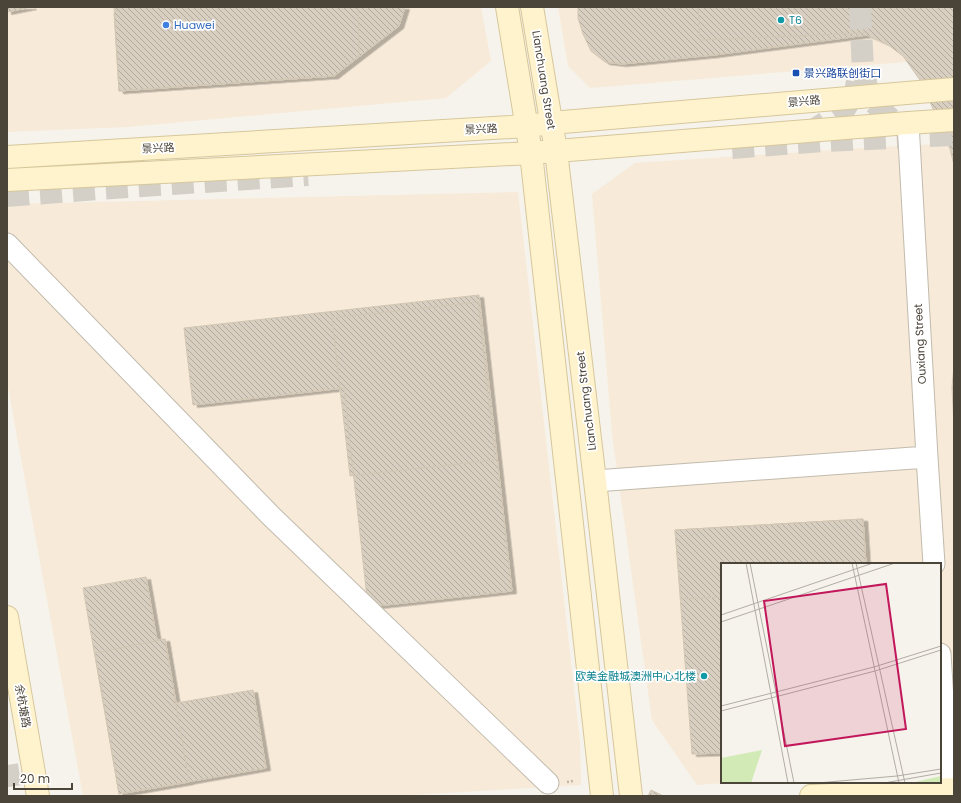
<svg xmlns="http://www.w3.org/2000/svg" width="961" height="803" font-family="Poppins,'Noto Sans SC',sans-serif">
  <style>
    .commercial { fill: #f7ead8 }
    .building { fill: url(#building-back-hatch); stroke: #d3c7b4; filter: url(#shadow) }
    .lines { fill: none; stroke-linecap: round; stroke-linejoin: round }
    .secondary-tunnel { stroke: #d4d0c8; stroke-width: 22; stroke-dasharray: 22 11; stroke-linecap: butt }
    .street-casing { stroke: #c2bbae; stroke-width: 23 }
    .secondary-casing { stroke: #d6c79b; stroke-width: 24 }
    .path { stroke: #c4b79f; stroke-width: 2.5; stroke-dasharray: 2 2; stroke-linecap: butt }
    .street { stroke: #fff; stroke-width: 21 }
    .secondary { stroke: #fff3cd; stroke-width: 22 }
    .culture-dot { fill: #0f9aa8; stroke: #fff; stroke-width: 1.5 }
    .shop-dot { fill: #3f7fe0; stroke: #fff; stroke-width: 1.5 }
    .transit-dot { fill: #1a4fb4; stroke: #fff; stroke-width: 1.5 }
    .labels { text-anchor: middle; dominant-baseline: central; stroke-width: 3.5; stroke-linejoin: round; paint-order: stroke }
    .culture-label { font-size: 11px; fill: #0d838f; stroke: #fff; text-anchor: start }
    .shop-label { font-size: 11px; fill: #366cbe; stroke: #fff; text-anchor: start }
    .transit-label { font-size: 11px; fill: #164399; stroke: #fff; text-anchor: start }
    .street-label { font-size: 11px; fill: #4b4439; stroke: #fff }
    .inset-road { fill: none; stroke: #b2ada4; stroke-width: 1 }
    .view { fill: #c2185b; fill-opacity: 0.15; stroke: #c2185b; stroke-width: 2 }
    .inset-edge { fill: none; stroke: #4b4439; stroke-width: 2 }
  </style>
  <defs>
    <pattern id="building-back-hatch" width="6" height="6" patternUnits="userSpaceOnUse"><rect width="6" height="6" fill="#d8cfc1"/><path d="M-1 5l2 2M0 0l6 6M5-1l2 2" fill="none" stroke="#b1aa9e"/></pattern>
    <filter id="shadow"><feDropShadow dx="4.5" dy="2.5" stdDeviation="0" flood-color="#0004"/></filter>
  </defs>
  <rect width="100%" height="100%" fill="#f6f3ec"/>
  <!-- commercial -->
  <path class="commercial" d="M7,7H481L491,61L446,98L128,127L7,132Z
    M558,7H954V58L590,88L568,66Z
    M954,143V768H940V564H722V782H738L697,785L652,720L612,434L592,194L635,163L864,148Z
    M518,192L580,742L581,785L394,796H83L7,382V209L12,204Z"/>
  <!-- building -->
  <path class="building" d="M7,7H32L7,12Z
    M114,7H405L399,26L334,76L119,91Z
    M122,7H358L359,56L334,76L119,91L114,13Z
    M578,7H954V165L950,149L922,83L903,56L887,44L867,35L714,55L622,64L605,62L591,51L583,34L578,18Z
    M698,7H864V33L700,40Z
    M479,295L512,591L368,607L344,388L193,405L184,328Z
    M478,302L495,460L350,476L332,318Z
    M954,366V426L952,387Z
    M863,519L866,564H722V753L692,754L675,530Z
    M863,519L866,564H722V597L681,599L675,530Z
    M146,577L157,640L165,639L176,703L253,690L266,768L119,794L83,588Z
    M165,639L189,782L119,794L95,653Z
    M651,790L663,796H648Z"/>
  <g class="lines">
    <!-- secondary-tunnel -->
    <path class="secondary-tunnel" d="M860,7L863,70L870,99L894,122L911,129
      M806,132L815,129L845,109L855,92L857,82
      M732,148L825,141L954,135
      M7,196L113,188L308,175
      M7,765L12,796"/>
    <defs>
      <path id="street" d="M908,123L927,457L934,564
        M7,244L271,516L548,783
        M595,481L927,457
        M940,654L949,789"/>
      <path id="secondary" d="M507,7L531,153L602,796
        M532,7L556,151L595,481L631,796
        M7,157L527,126L551,123L954,89
        M7,180L531,153L908,123L954,120
        M7,617L38,796
        M811,796L954,789"/>
    </defs>
    <!-- street casing -->
    <use href="#street" class="street-casing"/>
    <!-- secondary casing -->
    <use href="#secondary" class="secondary-casing"/>
    <!-- path -->
    <path class="path" d="M567,782L573,781"/>
    <!-- street -->
    <use href="#street" class="street"/>
    <!-- secondary -->
    <use href="#secondary" class="secondary"/>
  </g>
  <!-- markers -->
  <g class="culture-dot">
    <circle cx="781" cy="20" r="4"/>
    <circle cx="704" cy="676" r="4"/>
  </g>
  <circle class="shop-dot" cx="166" cy="25" r="4"/>
  <rect class="transit-dot" x="792" y="69" width="8" height="8" rx="2"/>
  <g class="labels">
    <!-- culture labels -->
    <g class="culture-label">
      <text x="789" y="20">T6</text>
      <text x="696" y="676" text-anchor="end">欧美金融城澳洲中心北楼</text>
    </g>
    <!-- shop labels -->
    <g class="shop-label">
      <text x="174" y="25">Huawei</text>
    </g>
    <!-- transit labels -->
    <g class="transit-label">
      <text x="804" y="73">景兴路联创街口</text>
    </g>
    <!-- street labels -->
    <g class="street-label">
      <text transform="translate(544 80) rotate(81)">Lianchuang Street</text>
      <text transform="translate(804 101) rotate(-5)">景兴路</text>
      <text transform="translate(481 129) rotate(-3)">景兴路</text>
      <text transform="translate(158 148) rotate(-3)">景兴路</text>
      <text transform="translate(920 344) rotate(-93)">Ouxiang Street</text>
      <text transform="translate(586 401) rotate(-97)">Lianchuang Street</text>
      <text transform="translate(23 706) rotate(80)">余杭塘路</text>
    </g>
  </g>
  <!-- overview -->
  <g transform="translate(721 563)">
    <rect width="220" height="220" fill="#f6f3ec"/>
    <path d="M41,187L30,220H0V195ZM220,213V220H190Z" fill="#d2eab5"/>
    <path class="inset-road" d="M25,0L67,220M29,0L73,220M131,0L178,220M135,0L184,220M0,52L152,0M0,59L174,0M0,143L153,104L220,83M0,148L154,108L220,87M96,220L176,213L220,206M163,220L220,210"/>
    <path class="view" d="M165,21L185,166L64,183L43,38Z"/>
    <rect width="220" height="220" class="inset-edge"/>
  </g>
  <!-- border -->
  <rect width="961" height="803" fill="none" stroke="#4b4439" stroke-width="16"/>
  <!-- scale -->
  <path d="M14 783v6h58v-6" fill="none" stroke="#4b4439" stroke-width="2"/>
  <text x="20" y="783" font-size="12" fill="#4b4439" stroke="#ffffff" stroke-width="3" paint-order="stroke">20 m</text>
</svg>
